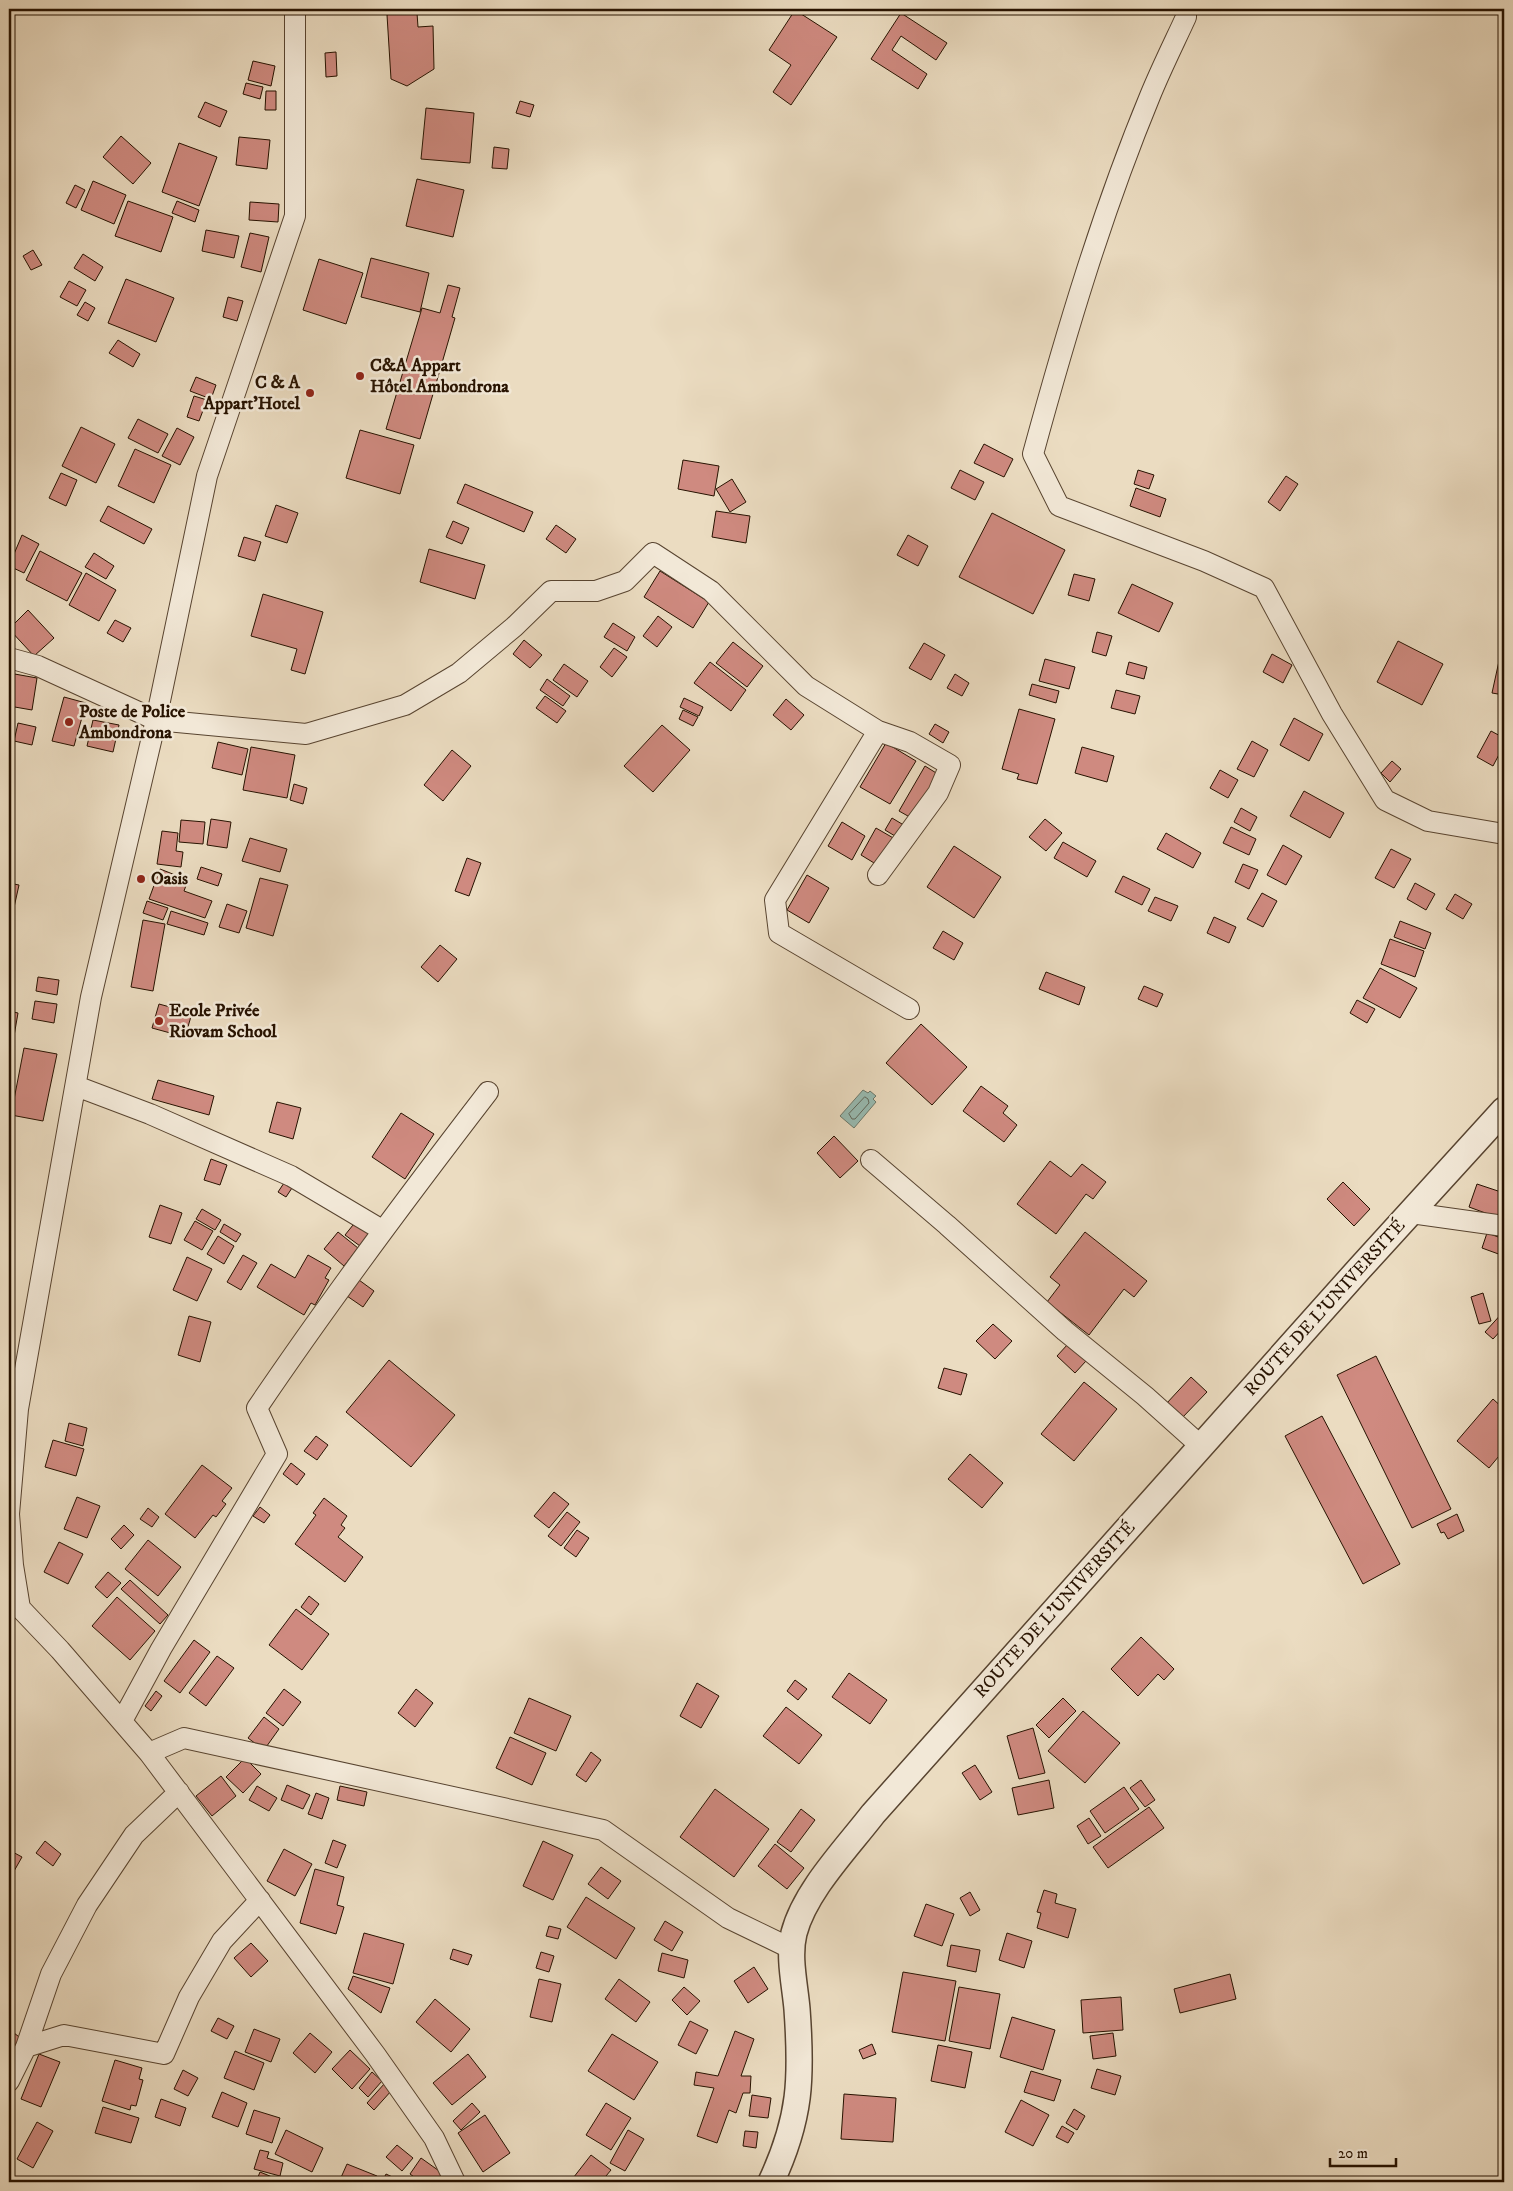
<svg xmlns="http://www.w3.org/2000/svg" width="1513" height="2191" font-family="'IM FELL DW Pica',serif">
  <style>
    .water { fill: #98bcb3; stroke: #6b786b }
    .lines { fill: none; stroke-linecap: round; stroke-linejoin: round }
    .shore { stroke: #60675a; stroke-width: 1 }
    .building { fill: #cf8a80; stroke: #271200 }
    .minor-casing { stroke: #584430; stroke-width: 22 }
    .tertiary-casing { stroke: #584430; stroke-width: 28 }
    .minor { stroke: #f2e8d7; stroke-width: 20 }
    .tertiary { stroke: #f2e8d7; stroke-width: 25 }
    .poi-dot { fill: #8f2418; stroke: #f2e8d7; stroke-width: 2 }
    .labels { text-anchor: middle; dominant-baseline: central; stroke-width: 5; stroke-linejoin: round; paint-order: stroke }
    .poi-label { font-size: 18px; font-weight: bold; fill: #271200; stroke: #f2e8d7; text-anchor: start }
    .street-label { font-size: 18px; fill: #271200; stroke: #f2e8d7 }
  </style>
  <rect width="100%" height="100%" fill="#ebdcc1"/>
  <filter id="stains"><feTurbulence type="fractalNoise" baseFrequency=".004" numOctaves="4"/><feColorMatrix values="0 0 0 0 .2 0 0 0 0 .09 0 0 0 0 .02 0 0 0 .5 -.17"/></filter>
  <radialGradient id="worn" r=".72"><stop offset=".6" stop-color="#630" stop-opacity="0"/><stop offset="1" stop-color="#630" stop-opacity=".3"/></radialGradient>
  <!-- water -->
  <path class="water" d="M863,1090L868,1093L870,1091L876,1096L873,1099L876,1102L854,1128L840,1116Z"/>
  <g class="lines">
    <!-- shore -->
    <path class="shore" d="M865,1097L868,1099L869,1103L855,1119H852L849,1114Z"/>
  </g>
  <!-- building -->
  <path class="building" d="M400,9L417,13L418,27L433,26L434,69L407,86L391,79L387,15Z
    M795,10L837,37L791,105L773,92L791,65L769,50Z
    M901,13L947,43L936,60L901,36L892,50L927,74L918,89L871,59Z
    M336,52L337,76L326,77L325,53Z
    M253,61L275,66L271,86L248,80Z
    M246,83L263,87L260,99L243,94Z
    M266,91H276V110H265Z
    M520,101L534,105L530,117L516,113Z
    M205,102L227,111L220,127L198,117Z
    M426,108L474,113L470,163L421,159Z
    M121,136L151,163L133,184L103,157Z
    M239,137L270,140L267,169L236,165Z
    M179,143L217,157L199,206L162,192Z
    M494,147L509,149L507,169L492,168Z
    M417,179L464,190L453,237L406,226Z
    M93,181L126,195L114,224L81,210Z
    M75,185L85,190L76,208L66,203Z
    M128,201L173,217L161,252L115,236Z
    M177,201L199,210L195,222L172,213Z
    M250,202L279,204L278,222L249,220Z
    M206,230L239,236L234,258L202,251Z
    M250,233L269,237L261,272L241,267Z
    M33,250L42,265L31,270L23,256Z
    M83,254L103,267L95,281L74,268Z
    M371,258L429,273L420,312L361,297Z
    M319,259L363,273L346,324L303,310Z
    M126,279L174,298L156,342L108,323Z
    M69,281L86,290L77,306L60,297Z
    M448,285L460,288L452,317L455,318L420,439L386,429L422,308L440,313Z
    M228,297L243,301L237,321L223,317Z
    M85,302L95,308L88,321L77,315Z
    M118,340L140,354L133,367L109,353Z
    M196,377L216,385L211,399L190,391Z
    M194,396L207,400L199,421L187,417Z
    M138,419L168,434L158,453L128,438Z
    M81,427L115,444L96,483L62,466Z
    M177,428L194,437L180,465L162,456Z
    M360,430L414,445L400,494L346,478Z
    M984,444L1013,459L1004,477L974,463Z
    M135,449L171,465L154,503L118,486Z
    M683,460L719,466L714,496L678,489Z
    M960,470L984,482L975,500L951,488Z
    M1138,470L1154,475L1149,489L1134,484Z
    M61,473L77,480L66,506L49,498Z
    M1286,476L1298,484L1280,511L1268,502Z
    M732,479L746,502L730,512L716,489Z
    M465,484L533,512L524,532L457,503Z
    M1136,488L1166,499L1160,517L1130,506Z
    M276,505L298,513L287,543L265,536Z
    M108,506L152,529L144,544L100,521Z
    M716,511L750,516L746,543L712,537Z
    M992,513L1065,550L1033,614L959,577Z
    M453,521L469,528L462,544L446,537Z
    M556,525L576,539L566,553L546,539Z
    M22,535L39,544L24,573L9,566Z
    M908,535L928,546L918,566L897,555Z
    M244,537L261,542L255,561L238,556Z
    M429,549L485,565L475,599L420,582Z
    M40,551L82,573L67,601L26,580Z
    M94,553L114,566L106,579L85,567Z
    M660,571L709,602L693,628L644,597Z
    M86,573L116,590L99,621L69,605Z
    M1074,574L1095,579L1089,601L1068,595Z
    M1132,584L1173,603L1159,632L1118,613Z
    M263,594L323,612L305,674L291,670L297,649L251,636Z
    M28,610L54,638L34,656L9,629Z
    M658,616L672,627L657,647L643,636Z
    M115,620L131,628L123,642L107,633Z
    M613,623L635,637L627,651L604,637Z
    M1097,632L1112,636L1106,656L1092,652Z
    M524,640L542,655L530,668L513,654Z
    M1398,641L1443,664L1422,705L1377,682Z
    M733,642L763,666L747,687L716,663Z
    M924,643L945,655L931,680L909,668Z
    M614,648L627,657L612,677L600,667Z
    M1272,654L1292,665L1283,683L1263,672Z
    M1045,659L1075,667L1069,689L1039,681Z
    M1499,661L1504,662V695L1492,693Z
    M710,662L746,690L731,711L694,683Z
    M1129,662L1147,667L1144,679L1126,674Z
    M564,664L588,681L577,697L553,680Z
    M9,673L37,678L32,710L9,706Z
    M955,674L969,683L962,696L947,688Z
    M547,679L570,696L563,706L540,690Z
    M1032,684L1059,691L1056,703L1029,695Z
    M1116,690L1140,696L1135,714L1111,708Z
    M545,696L566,711L557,723L536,708Z
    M64,697L86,703L74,746L52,741Z
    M684,698L703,707L699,716L680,707Z
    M786,699L804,715L791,730L773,715Z
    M1019,709L1055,719L1037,784L1017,779L1019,774L1002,769Z
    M683,710L698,717L693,726L679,719Z
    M1294,718L1323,734L1309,761L1280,745Z
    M93,720L119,725L113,752L87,746Z
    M18,723L36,727L32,745L14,741Z
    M935,724L949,732L943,743L929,734Z
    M662,725L690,750L653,792L624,766Z
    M1491,731L1504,738V745L1493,766L1477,757Z
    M1252,741L1268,750L1254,777L1237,769Z
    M218,742L248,749L242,775L212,768Z
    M886,743L916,761L890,804L860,787Z
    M251,747L295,755L287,798L243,790Z
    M1082,747L1114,756L1107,782L1075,773Z
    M452,750L471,766L443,801L424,785Z
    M1392,761L1401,769L1390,782L1381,773Z
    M925,766L941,776L915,820L899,811Z
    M1220,770L1238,780L1228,798L1210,788Z
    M294,784L307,788L303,804L290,800Z
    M1304,791L1344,813L1330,838L1290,816Z
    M1241,808L1257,817L1250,831L1234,822Z
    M892,818L907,827L900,839L885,830Z
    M211,819L231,822L227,848L207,845Z
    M1045,819L1062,833L1046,851L1029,837Z
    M181,820L205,822L203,844L179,842Z
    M842,822L865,836L852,860L828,846Z
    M1231,827L1256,839L1249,855L1223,843Z
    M876,828L895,839L879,866L861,855Z
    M162,831L178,833L176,851L183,852L181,867L157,864Z
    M1166,833L1201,853L1193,868L1157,849Z
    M250,838L287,849L280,872L242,861Z
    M1063,842L1096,861L1087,877L1054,858Z
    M1283,845L1302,856L1286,885L1267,875Z
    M954,846L1001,877L974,918L927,887Z
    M1391,849L1411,859L1394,888L1375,878Z
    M467,858L481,863L469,896L455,891Z
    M1243,864L1258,870L1249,889L1235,882Z
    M201,867L222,874L218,886L197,879Z
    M160,869L188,880L184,891L212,901L205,918L149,899Z
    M807,875L829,888L809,923L787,910Z
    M1123,876L1150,889L1142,905L1115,892Z
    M260,878L288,885L273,936L246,928Z
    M9,883L19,885L9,930Z
    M1415,883L1435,894L1426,910L1407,899Z
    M1262,893L1277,901L1263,927L1247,919Z
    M1455,894L1472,904L1463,919L1446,909Z
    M1155,897L1178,906L1171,921L1148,911Z
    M147,901L168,908L163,920L143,913Z
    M227,904L247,911L239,933L219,927Z
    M171,911L208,923L204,935L167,924Z
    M1214,917L1236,927L1229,943L1207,933Z
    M143,920L165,924L153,991L131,987Z
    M1400,921L1431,933L1425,949L1394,937Z
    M943,931L963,943L954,960L933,948Z
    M1390,939L1424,951L1415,977L1381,964Z
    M440,945L457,959L438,982L421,967Z
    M1380,968L1417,988L1400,1018L1363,998Z
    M1046,972L1085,987L1079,1005L1039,989Z
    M38,977L59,980L57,995L36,991Z
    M1144,986L1163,994L1157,1007L1138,999Z
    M1357,1000L1375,1009L1367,1023L1350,1013Z
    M35,1001L57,1004L54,1023L32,1019Z
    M159,1004L192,1013L185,1037L152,1028Z
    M9,1011L18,1013L13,1042H9Z
    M921,1024L967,1067L932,1105L886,1063Z
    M24,1048L57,1054L43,1121L11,1115Z
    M158,1080L214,1096L209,1115L152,1099Z
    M981,1086L1008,1106L1003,1113L1017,1125L1004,1142L963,1111Z
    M277,1102L301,1108L293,1139L269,1132Z
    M401,1113L434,1134L405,1179L372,1157Z
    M834,1136L858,1161L840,1178L817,1153Z
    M211,1159L227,1165L220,1185L204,1180Z
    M1050,1161L1071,1177L1082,1164L1106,1182L1093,1199L1086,1194L1056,1234L1017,1204Z
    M1343,1182L1370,1209L1354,1226L1327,1199Z
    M284,1183L292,1188L286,1197L278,1192Z
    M1477,1184L1504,1193V1203L1499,1218L1469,1207Z
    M160,1205L182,1213L171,1244L149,1237Z
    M202,1209L221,1220L215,1230L196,1219Z
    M357,1220L371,1231L360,1246L345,1235Z
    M195,1221L213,1231L202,1250L184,1240Z
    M224,1224L241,1234L236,1242L220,1232Z
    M338,1232L358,1248L344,1266L324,1249Z
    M1085,1232L1147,1281L1134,1297L1124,1289L1089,1335L1047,1302L1060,1285L1050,1277Z
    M1487,1233L1504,1239V1256L1482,1248Z
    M218,1236L234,1246L224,1264L207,1254Z
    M243,1255L257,1263L241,1290L227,1282Z
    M308,1255L331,1268L325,1278L329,1280L315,1305L311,1303L304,1315L257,1287L271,1264L295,1278Z
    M187,1257L212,1269L197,1301L173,1290Z
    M359,1280L374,1291L363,1307L347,1296Z
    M1483,1293L1491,1321L1479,1324L1471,1297Z
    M1504,1311V1327L1493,1339L1485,1332Z
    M189,1316L211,1322L200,1362L178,1355Z
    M993,1324L1012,1341L995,1359L976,1341Z
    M1068,1344L1086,1361L1075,1373L1057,1356Z
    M1376,1356L1451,1509L1412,1528L1337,1375Z
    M389,1360L455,1415L411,1467L346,1412Z
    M944,1368L967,1374L961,1395L938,1388Z
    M1191,1377L1207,1392L1181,1419L1166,1404Z
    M1084,1382L1117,1409L1074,1461L1041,1434Z
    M1493,1399L1504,1409V1450L1489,1468L1457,1441Z
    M1322,1416L1400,1564L1363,1584L1285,1436Z
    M69,1423L87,1428L83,1446L65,1441Z
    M316,1436L328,1445L317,1460L304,1451Z
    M53,1440L84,1449L76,1476L45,1467Z
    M970,1454L1003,1483L982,1508L948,1479Z
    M291,1463L305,1474L297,1485L283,1474Z
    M202,1465L232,1488L222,1501L226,1504L216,1517L213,1515L195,1538L165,1514Z
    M554,1492L569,1504L549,1528L534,1516Z
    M77,1497L100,1506L87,1538L64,1529Z
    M324,1498L347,1516L341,1525L345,1528L338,1537L363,1557L345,1582L295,1544L316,1515L313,1513Z
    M260,1507L270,1515L264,1523L253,1516Z
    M148,1508L159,1517L152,1527L140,1519Z
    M567,1512L580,1522L561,1546L548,1536Z
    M1457,1514L1464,1531L1448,1539L1444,1532L1441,1533L1437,1524Z
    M124,1525L134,1535L121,1549L111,1539Z
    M577,1530L589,1538L576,1557L564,1548Z
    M148,1540L181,1567L158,1596L125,1569Z
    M59,1542L83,1554L68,1584L44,1572Z
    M108,1572L121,1583L107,1598L95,1587Z
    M130,1580L168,1615L160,1624L121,1589Z
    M309,1596L319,1604L311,1615L301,1607Z
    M117,1597L155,1631L130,1660L92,1626Z
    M296,1609L329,1634L302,1670L269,1645Z
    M1141,1637L1174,1669L1164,1680L1158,1674L1138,1696L1111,1669Z
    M194,1640L210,1652L180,1693L164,1681Z
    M217,1656L234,1668L206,1706L189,1693Z
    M849,1673L887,1700L870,1724L832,1697Z
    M795,1680L807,1689L798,1700L787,1691Z
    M697,1683L719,1696L701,1728L680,1716Z
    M284,1689L301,1702L283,1726L266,1713Z
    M416,1689L433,1703L415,1727L398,1713Z
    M156,1691L162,1696L151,1711L145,1706Z
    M529,1698L571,1716L556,1751L514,1733Z
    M1063,1698L1076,1711L1049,1738L1036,1725Z
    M786,1707L822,1735L799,1764L763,1736Z
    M1083,1711L1120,1743L1085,1783L1048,1751Z
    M264,1717L279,1729L264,1750L248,1738Z
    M1033,1728L1045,1773L1019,1779L1007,1736Z
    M510,1737L546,1753L532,1785L496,1768Z
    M591,1752L601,1760L586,1782L576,1775Z
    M245,1758L261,1774L243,1793L226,1777Z
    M975,1765L992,1792L980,1800L962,1773Z
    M221,1776L236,1796L212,1816L196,1796Z
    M1049,1780L1054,1808L1018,1815L1012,1788Z
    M1141,1780L1155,1800L1145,1807L1130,1788Z
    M287,1785L310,1795L303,1809L281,1800Z
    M257,1786L277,1798L269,1811L249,1800Z
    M340,1786L367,1792L364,1806L337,1800Z
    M1124,1787L1139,1809L1105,1833L1090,1811Z
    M715,1789L769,1829L734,1877L680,1837Z
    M316,1793L329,1798L322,1819L308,1814Z
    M1149,1807L1164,1828L1108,1868L1093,1847Z
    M801,1809L815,1820L791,1852L777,1842Z
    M1089,1818L1101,1836L1088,1844L1077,1826Z
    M333,1840L346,1845L337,1868L325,1863Z
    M45,1841L61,1854L53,1866L36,1853Z
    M543,1841L573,1855L553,1900L523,1886Z
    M775,1844L804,1868L787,1889L758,1866Z
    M284,1849L312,1864L295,1896L267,1881Z
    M9,1850L22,1857L9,1880Z
    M601,1867L621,1881L608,1899L588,1884Z
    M315,1869L344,1877L337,1905L344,1907L336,1934L300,1923Z
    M1044,1890L1057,1894L1055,1903L1076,1909L1068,1938L1037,1928L1041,1913L1037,1912Z
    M970,1892L980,1910L970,1916L960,1898Z
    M586,1897L635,1928L616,1959L567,1927Z
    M926,1904L954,1914L942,1946L914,1936Z
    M665,1921L683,1932L672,1951L654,1940Z
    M549,1926L561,1929L558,1939L546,1936Z
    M364,1933L404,1944L393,1984L353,1973Z
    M1007,1933L1032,1941L1024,1968L999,1960Z
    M251,1943L268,1961L251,1977L234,1958Z
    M951,1945L980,1950L976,1972L947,1966Z
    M453,1949L472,1955L468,1965L450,1959Z
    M541,1952L554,1956L549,1972L536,1968Z
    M662,1953L688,1960L684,1978L658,1971Z
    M754,1967L768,1989L748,2003L734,1981Z
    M903,1972L956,1981L945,2041L892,2032Z
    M1230,1974L1236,1999L1180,2013L1174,1989Z
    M353,1976L390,1988L381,2013L348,1989Z
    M539,1979L561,1984L552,2022L530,2017Z
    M619,1979L650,2002L636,2022L605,1999Z
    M684,1987L700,2001L687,2015L672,2000Z
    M959,1987L1000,1994L990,2049L949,2041Z
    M1121,1997L1123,2030L1083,2033L1081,2000Z
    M435,1999L470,2029L451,2052L416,2022Z
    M1012,2017L1055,2030L1043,2070L1000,2057Z
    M218,2018L234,2026L227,2039L211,2031Z
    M690,2021L708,2030L696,2054L678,2045Z
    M9,2029L23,2040L9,2059Z
    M254,2029L280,2039L271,2062L245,2052Z
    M735,2031L754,2039L741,2076H751L750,2093H743L736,2113L729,2110L717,2143L697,2136L714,2088L694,2085L696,2072L718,2076Z
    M310,2033L332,2052L315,2073L293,2053Z
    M1113,2033L1116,2056L1093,2059L1090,2036Z
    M612,2034L658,2062L634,2100L588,2071Z
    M872,2044L876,2054L863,2059L859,2050Z
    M938,2045L972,2052L965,2088L931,2081Z
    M350,2050L370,2069L352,2089L332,2069Z
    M235,2051L264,2063L254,2090L224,2078Z
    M39,2054L60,2062L41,2107L21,2099Z
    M468,2054L486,2077L452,2105L433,2083Z
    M115,2060L142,2068L139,2079L143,2080L136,2106L131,2105L130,2110L102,2101Z
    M1097,2069L1121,2076L1115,2095L1091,2088Z
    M183,2070L198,2078L188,2096L174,2089Z
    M1031,2071L1061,2080L1054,2101L1024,2092Z
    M372,2072L382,2081L368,2097L359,2088Z
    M385,2083L392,2090L374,2110L367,2103Z
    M222,2092L247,2103L238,2127L212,2117Z
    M844,2094L896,2098L893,2142L841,2139Z
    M752,2095L771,2098L768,2118L749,2116Z
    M161,2099L186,2108L180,2126L155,2117Z
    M1021,2100L1049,2115L1033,2146L1005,2132Z
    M472,2103L480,2112L461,2130L453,2121Z
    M606,2103L631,2118L611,2150L586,2135Z
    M103,2107L139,2118L131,2143L95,2133Z
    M1074,2109L1085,2116L1077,2130L1066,2123Z
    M254,2110L280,2118L272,2143L246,2134Z
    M485,2115L510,2153L483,2172L458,2133Z
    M37,2122L53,2131L33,2168L17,2159Z
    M1062,2126L1074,2133L1068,2143L1056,2137Z
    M286,2130L323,2148L312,2172L275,2154Z
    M628,2130L644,2139L625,2171L610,2163Z
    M745,2131L758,2132L756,2148L743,2146Z
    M397,2145L413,2158L402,2171L386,2157Z
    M260,2150L269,2152L267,2158L283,2163L280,2176L254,2169Z
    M591,2155L611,2170L601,2182H570Z
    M421,2158L449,2178L446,2182H421L410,2174Z
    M347,2164L377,2176L375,2182H339Z
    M260,2172L282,2181L281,2182H256Z
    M386,2174L403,2182H382Z"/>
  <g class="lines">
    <defs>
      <path id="minor" d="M295,9V216L207,476L156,720L91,997L18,1409L9,1514L13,1565L20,1608L60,1650L149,1753L375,2054L434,2138L455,2182
        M1186,9V17C1174,43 1161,69 1150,96C1102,212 1066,333 1033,454L1059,506L1204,561L1264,588L1332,714L1385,800L1428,821L1504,834
        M9,658L38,666L156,720L306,734L405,705L459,673L514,627L551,591H596L625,581L653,553L711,591L806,686L878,731L910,742L950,765L938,793L878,875
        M878,731L775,900L779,933L909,1009
        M76,1086L150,1114L291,1176L382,1230
        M871,1160L947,1225L1065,1331L1145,1396L1202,1447
        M1411,1213L1504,1226
        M122,1721L161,1649L277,1454L257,1408C330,1300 408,1196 488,1092
        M149,1753L184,1738L603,1830L728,1918L792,1949
        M26,2047L64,2035L164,2054L189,1997L222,1941L260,1900
        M9,2081L26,2047L51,1974L87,1905L134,1835L179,1792"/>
      <path id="tertiary" d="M771,2182C801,2118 802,2078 797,2009C795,1985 788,1957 794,1933C805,1891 846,1849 873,1814L1360,1268L1504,1110"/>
    </defs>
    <!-- minor casing -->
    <use href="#minor" class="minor-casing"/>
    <!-- tertiary casing -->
    <use href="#tertiary" class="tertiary-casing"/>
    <!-- minor -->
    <use href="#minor" class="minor"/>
    <!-- tertiary -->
    <use href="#tertiary" class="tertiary"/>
  </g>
  <!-- markers -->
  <g class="poi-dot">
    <circle cx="360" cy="376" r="5"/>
    <circle cx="310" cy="393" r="5"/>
    <circle cx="69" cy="722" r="5"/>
    <circle cx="141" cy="879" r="5"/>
    <circle cx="159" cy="1021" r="5"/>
  </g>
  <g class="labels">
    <!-- poi labels -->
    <g class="poi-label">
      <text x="370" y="366">C&amp;A Appart<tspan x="370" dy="21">Hôtel Ambondrona</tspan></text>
      <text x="300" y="383" text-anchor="end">C &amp; A<tspan x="300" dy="21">Appart'Hotel</tspan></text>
      <text x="79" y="712">Poste de Police<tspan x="79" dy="21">Ambondrona</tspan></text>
      <text x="151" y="879">Oasis</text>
      <text x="169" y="1011">Ecole Privée<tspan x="169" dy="21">Riovam School</tspan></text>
    </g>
    <!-- street labels -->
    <g class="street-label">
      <text transform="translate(1325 1308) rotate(-48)">ROUTE DE L'UNIVERSITÉ</text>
      <text transform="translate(1055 1610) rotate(-48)">ROUTE DE L'UNIVERSITÉ</text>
    </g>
  </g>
  <!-- margin -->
  <rect width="1513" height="2191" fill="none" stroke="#ebdcc1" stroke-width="30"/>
  <rect x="10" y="10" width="1493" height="2171" fill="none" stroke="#271200" stroke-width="2.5"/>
  <rect x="15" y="15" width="1483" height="2161" fill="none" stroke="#271200"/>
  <!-- scale -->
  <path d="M1330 2158v8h66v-8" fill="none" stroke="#271200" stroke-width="2.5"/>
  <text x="1338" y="2158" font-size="15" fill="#271200" stroke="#f2e8d7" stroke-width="4" paint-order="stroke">20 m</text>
  <rect width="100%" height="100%" filter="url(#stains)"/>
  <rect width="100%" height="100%" fill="url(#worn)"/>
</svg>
